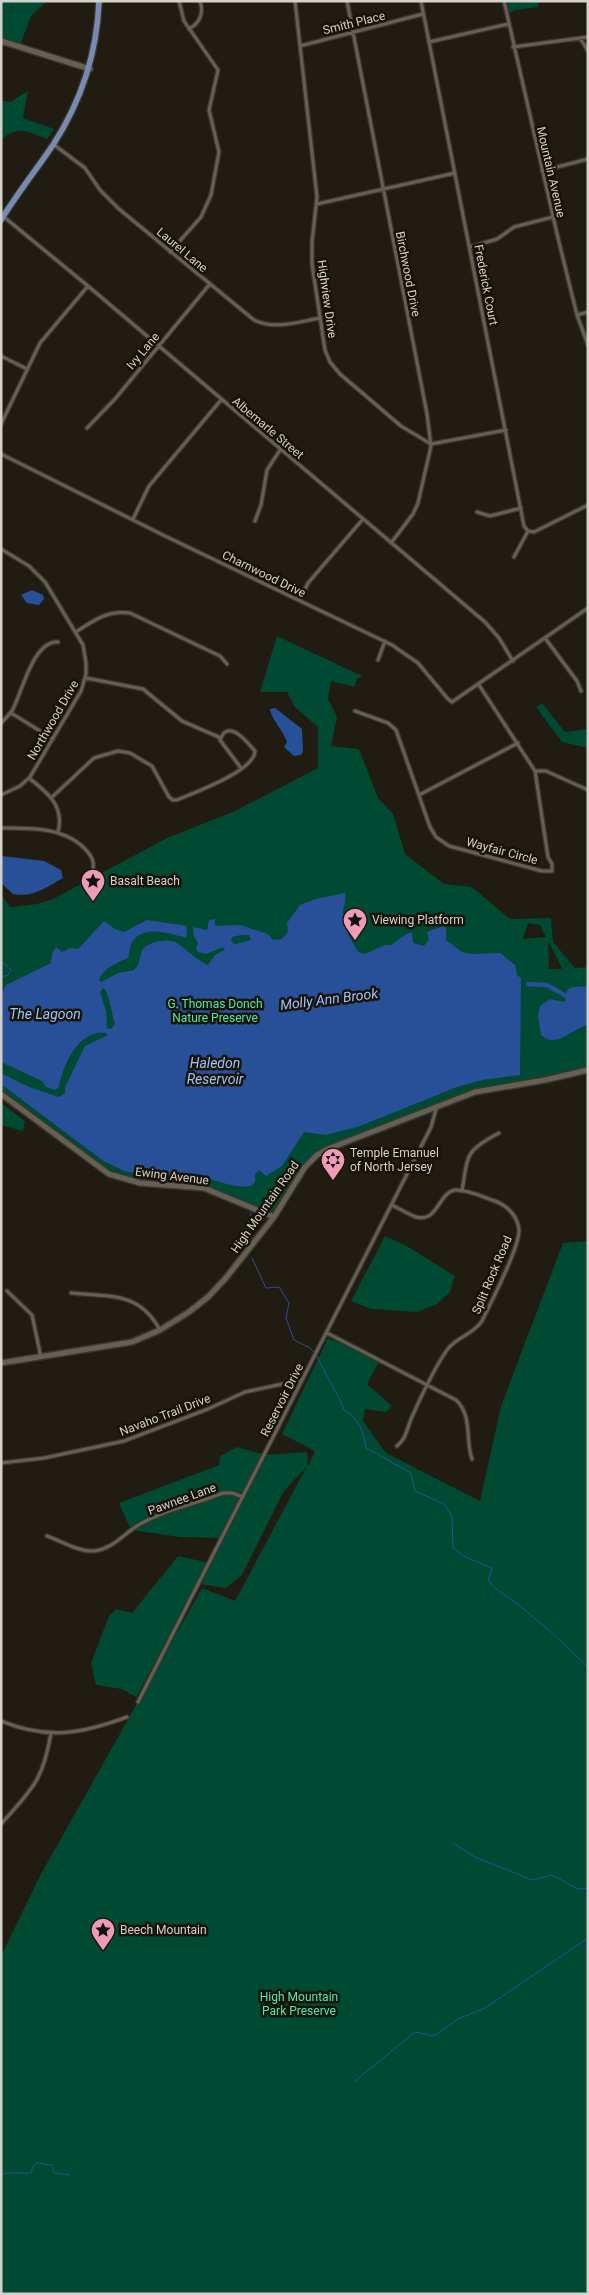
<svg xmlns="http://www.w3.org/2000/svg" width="589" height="2295" font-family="Roboto,sans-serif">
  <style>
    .green { fill: #004932; fill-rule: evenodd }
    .water { fill: #275099; fill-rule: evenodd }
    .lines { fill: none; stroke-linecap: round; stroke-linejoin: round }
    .stream { stroke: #275099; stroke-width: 1 }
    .canal { stroke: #275099; stroke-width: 4.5 }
    .minor-casing { stroke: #3a3731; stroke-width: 5.5 }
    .secondary-casing { stroke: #3a3731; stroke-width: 8 }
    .primary-casing { stroke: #3a3731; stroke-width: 8 }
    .minor { stroke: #666054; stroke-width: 3 }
    .secondary { stroke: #666054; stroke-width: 5 }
    .primary { stroke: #778ab2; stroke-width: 5.5 }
    .labels { text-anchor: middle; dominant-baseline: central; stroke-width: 5; stroke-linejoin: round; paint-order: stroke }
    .street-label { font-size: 12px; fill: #d4d1ca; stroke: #181309 }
    .poi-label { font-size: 12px; fill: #d4d1ca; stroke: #181309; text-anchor: start }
    .park-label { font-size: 12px; fill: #4cebb0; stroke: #181309 }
    .water-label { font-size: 14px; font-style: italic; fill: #9ec2fe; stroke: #181309 }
  </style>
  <rect width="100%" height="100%" fill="#211c12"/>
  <!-- green -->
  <path class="green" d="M1,1H47L31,16L20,45L1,39Z
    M508,1H539L538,7L515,10L508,14Z
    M28,91L23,118L54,129L47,139C28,132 18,124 1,140V100L10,102Z
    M277,636L362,676L357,679L354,687L331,681L328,699L337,717L331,746L359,749L378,798L393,814L405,854L444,884L472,887L510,919L551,918L553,942L575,968L588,967V1070L495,1087L330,1148L311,1161L274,1217L211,1190L154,1185L117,1177L1,1094V895L11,907L37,904L51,900L167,838L235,811L318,768V727L295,707L287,692H260ZM528,923L540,925L546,937L523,939ZM548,941L562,968L561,969H549Z
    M542,703L565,732L588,729V748L562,742L536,707Z
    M1,1103L25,1121L23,1131L1,1125Z
    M385,1236L405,1245L455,1276L450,1292L437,1304L417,1312L371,1309L351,1301Z
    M588,1241V2294H1V1956L41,1874L202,1588L235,1601L307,1466L284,1491L242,1575L226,1588L199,1584L136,1697L122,1689L96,1685L91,1663L109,1616L116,1609L132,1613L178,1556L210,1563L222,1538L180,1537L131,1530L119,1503L219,1465L220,1456L237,1447L265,1455L307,1452L308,1466L315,1451L282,1434L328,1338L380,1360L367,1384L392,1406L386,1412L365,1409L363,1421L386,1453L480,1501L501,1406L563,1243Z"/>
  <!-- water -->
  <path class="water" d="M32,590L43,595L44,599L39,605L27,603L21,595Z
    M275,708L302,729L303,751L301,755L294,756L284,747L287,742C283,730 272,721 270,709Z
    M2,856L44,861L61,870L63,878C46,887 34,898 13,894L1,883Z
    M345,893C347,904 342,908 343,915C344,929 352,941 358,952L365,954L385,945H391L408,933H412L413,943L424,946L429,939L427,932L443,926L446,928V940L462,952L471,954L500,953L515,965L517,975L521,978L520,1075L482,1080L457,1087L360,1126L326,1135L304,1132L282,1166L266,1176L259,1170L255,1174V1182L251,1186C226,1190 211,1172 185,1180L178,1175L165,1179L124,1171L102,1160L1,1084V1073L29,1087L59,1097L65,1093V1087L85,1046L108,1035L106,1033C79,1029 63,1064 59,1087L55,1090L46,1087L42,1081L1,1062V994L6,985L51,963L52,954L56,947L62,952L70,948L78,949L104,921L115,929L124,932L147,920L187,926L186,938C171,934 144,924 132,942C130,946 129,954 128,958C117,963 103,968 99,980L101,982L118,973L134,970L138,965L142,950C149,942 165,938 175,942C185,947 194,959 208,965L215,955L225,950L223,947L206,954L198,952L196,949L198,943L194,936L193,927L207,930L209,920L215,919V926L240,925L268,934L273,940L282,939L288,932L287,923L300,905L315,899ZM241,935H249L251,940L236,944L231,942L232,937ZM102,989L104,988C111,999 111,1013 115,1024L111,1029L107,1028L106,1011L100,992Z
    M588,986V1025C571,1029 557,1049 541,1035L538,1016L540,1006L550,999L565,1002L567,990L573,987Z"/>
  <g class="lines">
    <!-- stream -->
    <path class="stream" d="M1,961L11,970L8,975L1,977
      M242,1249C241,1236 249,1226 251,1213
      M252,1258L266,1288L279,1287L289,1303L286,1318L294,1340L310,1348L316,1355L341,1402L344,1410C359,1419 364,1432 366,1448L411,1473L415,1491L444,1504L452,1516L453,1548L465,1557L492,1568L488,1580L496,1589L519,1605L552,1633L588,1667
      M453,1843L475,1857L532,1880L552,1875L578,1889L588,1888
      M354,2082L415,2032L434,2036L458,2019L485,2008L588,1938
      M1,2175L6,2173H31L33,2166L37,2163L52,2165L54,2173L70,2175"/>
    <!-- canal -->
    <path class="canal" d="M528,984L547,985L566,996"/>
    <defs>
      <path id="minor" d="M295,1L317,197L312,242V264L325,350L330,362L340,374L401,426L431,444L506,430
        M347,1L427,414L431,446L418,503L413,514L391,543
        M421,1L524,526L528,531
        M504,1L558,238L577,315L588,345
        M189,29C200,23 204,13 200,1
        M580,38L588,51
        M429,42L508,24
        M300,46L423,14
        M513,47L588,37
        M53,144L85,168L100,190L119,209L254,320C275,330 298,322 320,318
        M542,171L588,159
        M317,204L455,173
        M4,217L88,286L485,622L499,638L513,661
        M470,247L497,239L514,227L553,217
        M170,252L201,217L211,195L219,152L209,110L218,70L184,21L179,1
        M577,315L588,312
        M1,356L27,369
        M1,424L40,343L88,286
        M87,428L115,399L209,285
        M1,454L165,536L392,645L418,663L448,699L452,702L588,608
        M477,512L490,516L521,508
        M133,519L149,486L221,400
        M255,521L261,505L267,470L280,450
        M1,549L29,566L45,582L83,645L86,663V674L81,691L30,777L20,786L1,795
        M514,557L528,531L534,532L588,505
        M300,600L308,583L363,519
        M76,632C94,620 108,610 130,613L220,656L227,664
        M545,638L577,681L581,691
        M378,660L385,641
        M86,678L143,689L182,721L221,738
        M355,711L388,723L396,730L430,827L436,837L449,846L542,871H552V864L548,857L535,771L479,685
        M11,713L53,739
        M1,723C5,719 9,715 12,711C22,693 33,640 58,642
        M535,771H546L588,790
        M29,778C47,792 65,806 58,832
        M419,795L518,743
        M51,798L94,758L118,751L130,753L152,766L169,797L173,800H177C193,793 255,771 255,751C248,743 228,717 220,740L241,768
        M1,828C31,828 66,827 87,851C92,857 94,861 93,869
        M462,1191C468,1154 465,1151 499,1133
        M392,1205C400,1209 408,1214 416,1217C438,1223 438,1193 455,1190C466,1189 481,1196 492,1200C505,1204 517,1214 519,1229C520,1247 491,1302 482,1321C473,1335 456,1337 447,1350C435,1367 419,1401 411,1419C407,1429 406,1439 397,1446
        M7,1291L32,1315L41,1357
        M71,1293C109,1297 139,1291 160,1330
        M327,1333L456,1400C473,1416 465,1440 472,1459
        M1,1463L44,1458L124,1441L208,1409L245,1392L301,1380
        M47,1536C61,1541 79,1552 94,1551C111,1549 121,1537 134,1528C160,1510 194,1505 223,1493H232L243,1497
        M138,1702L431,1127L437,1106
        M1,1721C48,1740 81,1734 127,1717
        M1,1824C32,1789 43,1781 51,1733"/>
      <path id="secondary" d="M1,41L90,69
        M1,1094L109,1174L140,1183L204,1188L274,1217
        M1,1363L132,1342L160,1330L189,1312L208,1297L225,1279L274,1217L305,1167L317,1155L330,1148L475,1092L545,1080L588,1070"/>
      <path id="primary" d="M1,220C17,194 36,170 53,145C82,100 97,54 99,1"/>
    </defs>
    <!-- minor casing -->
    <use href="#minor" class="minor-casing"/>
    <!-- secondary casing -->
    <use href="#secondary" class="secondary-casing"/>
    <!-- primary casing -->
    <use href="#primary" class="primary-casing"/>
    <!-- minor -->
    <use href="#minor" class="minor"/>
    <!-- secondary -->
    <use href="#secondary" class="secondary"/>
    <!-- primary -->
    <use href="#primary" class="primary"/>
  </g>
  <!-- icons -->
  <defs>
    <symbol id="sight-pin" viewBox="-11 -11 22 30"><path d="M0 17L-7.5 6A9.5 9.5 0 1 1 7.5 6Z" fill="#ef9ab8" stroke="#181309"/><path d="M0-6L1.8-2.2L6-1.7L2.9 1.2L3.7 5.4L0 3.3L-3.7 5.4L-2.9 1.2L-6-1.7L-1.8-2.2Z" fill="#111"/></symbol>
    <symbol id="synagogue-pin" viewBox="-11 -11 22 30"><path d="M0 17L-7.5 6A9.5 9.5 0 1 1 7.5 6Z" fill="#ef9ab8" stroke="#181309"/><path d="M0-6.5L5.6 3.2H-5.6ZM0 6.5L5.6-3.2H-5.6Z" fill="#111"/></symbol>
  </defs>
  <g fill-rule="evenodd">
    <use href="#sight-pin" x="79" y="867" width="28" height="38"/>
    <use href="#sight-pin" x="341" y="906" width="28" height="38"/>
    <use href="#synagogue-pin" x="319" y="1146" width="28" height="38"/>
    <use href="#sight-pin" x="89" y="1916" width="28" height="38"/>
  </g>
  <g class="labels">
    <!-- street labels -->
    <g class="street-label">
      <text transform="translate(354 23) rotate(-14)">Smith Place</text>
      <text transform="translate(551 172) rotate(77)">Mountain Avenue</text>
      <text transform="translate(182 250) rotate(40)">Laurel Lane</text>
      <text transform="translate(408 274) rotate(79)">Birchwood Drive</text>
      <text transform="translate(486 285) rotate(79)">Frederick Court</text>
      <text transform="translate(327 299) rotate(82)">Highview Drive</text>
      <text transform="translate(143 351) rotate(-50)">Ivy Lane</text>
      <text transform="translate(268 428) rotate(40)">Albemarle Street</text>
      <text transform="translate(264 574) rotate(26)">Charnwood Drive</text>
      <text transform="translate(53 720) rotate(-60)">Northwood Drive</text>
      <text transform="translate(502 851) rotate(15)">Wayfair Circle</text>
      <text transform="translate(172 1176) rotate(7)">Ewing Avenue</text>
      <text transform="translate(265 1207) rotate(-55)">High Mountain Road</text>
      <text transform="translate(492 1275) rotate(-67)">Split Rock Road</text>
      <text transform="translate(282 1400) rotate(-63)">Reservoir Drive</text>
      <text transform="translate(165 1415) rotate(-21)">Navaho Trail Drive</text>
      <text transform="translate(182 1499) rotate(-20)">Pawnee Lane</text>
    </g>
    <!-- poi labels -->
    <g class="poi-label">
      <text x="110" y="881">Basalt Beach</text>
      <text x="372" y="920">Viewing Platform</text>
      <text x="350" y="1153">Temple Emanuel<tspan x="350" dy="14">of North Jersey</tspan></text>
      <text x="120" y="1930">Beech Mountain</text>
    </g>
    <!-- park labels -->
    <g class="park-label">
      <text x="215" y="1004">G. Thomas Donch<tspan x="215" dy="14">Nature Preserve</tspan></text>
      <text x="299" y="1997">High Mountain<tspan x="299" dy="14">Park Preserve</tspan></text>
    </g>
    <!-- water labels -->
    <g class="water-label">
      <text transform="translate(329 999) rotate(-7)">Molly Ann Brook</text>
      <text x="45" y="1014">The Lagoon</text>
      <text x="215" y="1063">Haledon<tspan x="215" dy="16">Reservoir</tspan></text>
    </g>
  </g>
  <!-- border -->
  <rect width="589" height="2295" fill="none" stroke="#d4d1ca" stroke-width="5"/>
</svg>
